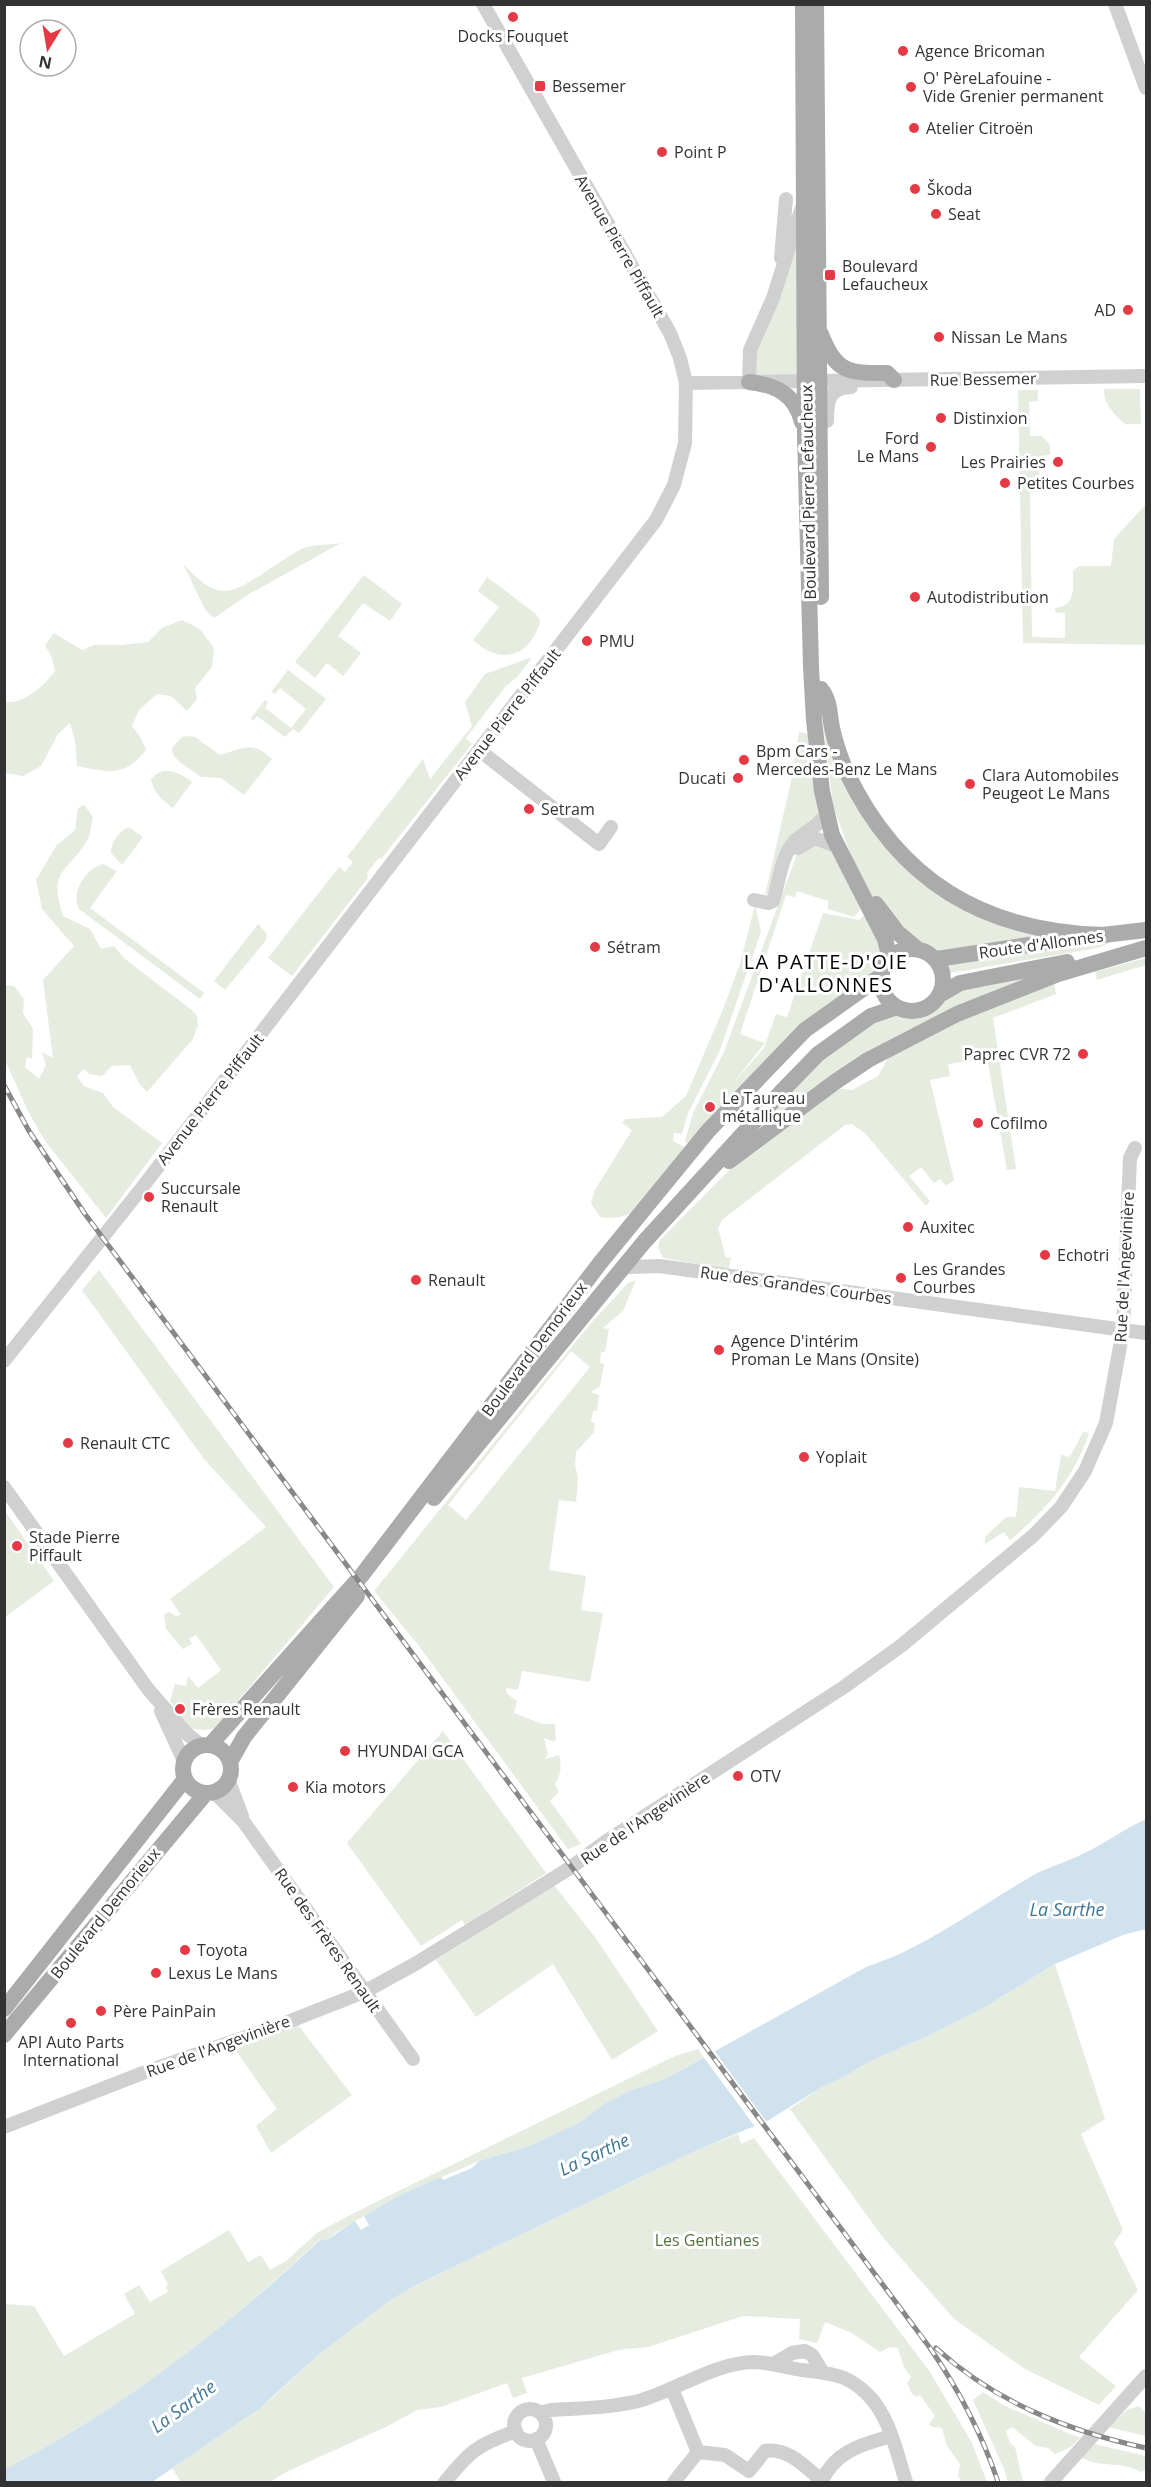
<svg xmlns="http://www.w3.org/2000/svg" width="1151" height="2487" font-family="'Open Sans',sans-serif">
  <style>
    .green { fill: #e6ecdf; fill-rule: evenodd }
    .water { fill: #cfe2ee }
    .pier { fill: #fff }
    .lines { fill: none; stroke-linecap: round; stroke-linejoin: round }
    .minor { stroke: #d0d0d0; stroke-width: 14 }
    .major { stroke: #ababab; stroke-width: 16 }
    .rail-casing { stroke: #888; stroke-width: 5 }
    .rail { stroke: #fff; stroke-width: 3; stroke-dasharray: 9; stroke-linecap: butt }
    .poi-dot { fill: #e63946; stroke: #fff; stroke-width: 2 }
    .labels { text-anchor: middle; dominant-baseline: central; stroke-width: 6; stroke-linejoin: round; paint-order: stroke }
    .poi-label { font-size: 16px; fill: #333; stroke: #fff; text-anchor: start }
    .street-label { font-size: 16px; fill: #333; stroke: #fff }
    .park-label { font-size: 16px; fill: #56703f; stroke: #fff }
    .water-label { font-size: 18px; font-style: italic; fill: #3f7597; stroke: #fff }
    .quarter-label { font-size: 20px; letter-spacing: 1.5px; fill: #000; stroke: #fff }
  </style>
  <rect width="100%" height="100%" fill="#fff"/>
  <!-- green -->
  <path class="green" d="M805,193L806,381L749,382L748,368Z
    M1104,389H1140L1141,424H1125C1113,413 1104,405 1104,389Z
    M1018,390H1038V401L1029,402L1030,436H1042L1050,445V455L1039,456L1040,489H1046V492H1030L1032,637L1065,638V613H1056L1055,608C1076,606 1073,589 1073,571L1079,566H1111L1114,539L1146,504V645L1023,643Z
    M341,543L249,594L214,618L206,611L183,564C194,575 209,592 226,591C247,589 283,557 304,548C315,544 330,545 341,543Z
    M364,575L402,604L390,621L363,603L338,636L361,653L343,676L327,663L315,678L295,662Z
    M487,577L536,614L540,621C531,657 500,666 473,640L499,607L478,591Z
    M182,620L200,629L214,648L212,667L195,688L197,699L187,711L171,696L157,694L139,710L132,726L141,738L146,750C124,778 109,772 77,766L75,741L70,723L58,734L41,766L23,776L5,773V702C23,705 45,685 55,671L52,658L45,645L54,633L82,650L94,645H121L148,642L162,628Z
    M529,658H532L518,676L505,687L466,738L472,744L382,858L378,859L367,873L368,878L292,976L268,958L339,867L345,872L353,862L347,857L423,759L430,779L472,726L465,702L485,674Z
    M288,670L326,699L299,733L293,729L285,737L257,716L253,721L251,718L265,700L268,702L265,708L291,728L306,709L280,688L275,694L271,692Z
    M822,717L833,732L897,848L988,915L1120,938L1098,948L944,974L936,959L922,949L877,906L851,856L833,805Z
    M799,732L808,734L822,811L771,891L765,895L791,781Z
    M188,736L195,737L220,755C244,748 251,740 272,759L244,795L221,778L201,777L181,763L173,755L172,748L182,737Z
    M162,771C175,770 182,775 192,782L173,808C162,800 154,793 151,780L155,775Z
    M84,805L93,817C91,824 91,834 87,841C66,875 48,868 63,916L90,929L101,949L114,946L125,959L193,1011L197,1016L198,1025L193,1039L147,1092L140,1085L130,1065L112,1066L102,1076L89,1074L84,1069L77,1076L84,1086L103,1093L113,1107L162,1143L106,1218L45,1141L28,1111L5,1060V985L14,986L24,999L23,1013L33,1029L32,1059L27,1057L25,1067L39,1079L46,1065L42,1052L53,1058L43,980L74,946L42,909L36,880L56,846L75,830L78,808Z
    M126,828H130L143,837L122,865L111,853C111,842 117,835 126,828Z
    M809,845L828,846L859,901L860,910L854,917L828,909V901L797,891L795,897L786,895L740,1034L765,1043L730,1087L764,1048L776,1014L787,1017L823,913L859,920L866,913L885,939V964L723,1104V1094L721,1107L691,1147L685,1141L693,1113L724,1052L797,854Z
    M103,864L117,871L90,908L204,993L200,999L79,909C70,893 86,868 103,864Z
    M755,905L761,932L720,1050L688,1113L682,1134L674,1133L673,1141L692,1151C668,1180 643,1225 600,1217L591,1203L595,1190L632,1130L622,1123L625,1119L662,1117L686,1096L723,1009L740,964Z
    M258,924L267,934L266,940L225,990L214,981Z
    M1146,948L957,1014L758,1138L755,1121L871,1016L902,1010H922L933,1004L941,994Z
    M1146,958V965L1097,980L1095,972Z
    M1054,983L1056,994L993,1018L1016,1169L1007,1170L987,1058L948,1064L950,1076L930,1080L954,1180L946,1186L940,1179L934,1183L921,1167L909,1176L930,1201L926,1206L865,1133L852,1124L845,1125L722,1220L718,1228L726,1258L731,1257L729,1268L724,1269L663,1258L658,1247L660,1240L744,1155L834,1088L852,1090L878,1076L888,1058L948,1026Z
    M99,1270L334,1587L215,1728L205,1730L190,1729L170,1701L175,1684L186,1686L188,1676L198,1688L221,1670L196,1635L189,1639L192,1644L183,1649L166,1629L164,1614L169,1612L176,1616L181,1615L170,1599L266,1527L204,1459L82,1290Z
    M636,1280L623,1311L603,1328L609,1329L605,1352H601L600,1363L604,1364L600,1387L590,1392L599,1395L597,1411H593L591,1422L595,1423L594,1432L576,1452L575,1464L578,1478L576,1502L559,1500L549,1570L586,1576L581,1610L603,1613L590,1682L522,1671L518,1690L506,1688L507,1694L517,1701L514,1713L542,1724H555L556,1740L554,1742L544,1738L548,1754L545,1759L559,1755C562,1767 561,1774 555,1784L559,1792L550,1801L581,1844L568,1849L419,1646L374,1591L591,1323L628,1283ZM571,1351L590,1367L466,1520L448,1505Z
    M1083,1432L1089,1433C1075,1477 1045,1511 1010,1540L1004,1532L985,1544V1537L1006,1517H1016L1019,1487L1055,1491L1061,1455L1070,1457Z
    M5,1511L54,1581L5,1617H4Z
    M443,1731L546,1873L465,1925L462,1920L421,1946L347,1843Z
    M554,1885L595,1937L658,2031L612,2060L553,1964L476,2017L436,1960Z
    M1055,1964L1105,2119L1081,2134L1123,2230L1114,2243L1138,2290L1079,2357L1116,2386L1099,2405L1025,2369L954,2319L881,2235L790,2109L820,2088L846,2076L868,2062L926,2037L982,2009Z
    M298,2025L352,2095L271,2153L256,2126L277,2109L234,2048Z
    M698,2049L704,2057L665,2079L631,2090L604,2104L582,2121L532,2145L479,2161L400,2195L335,2233L324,2242L321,2238C247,2308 167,2374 80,2427C55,2442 30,2456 5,2470L4,2304L34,2306L64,2356L135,2314L124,2294L139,2285L150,2302L168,2292L166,2287L168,2285L161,2271L229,2230L248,2262L261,2255L270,2270L286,2261L318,2232L368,2206L675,2056Z
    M738,2134L741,2144L754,2138L930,2372L972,2443L987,2482H961L958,2476L960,2464L947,2446L942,2428L932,2427L929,2424L935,2416L920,2395L917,2397L912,2394L907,2383L911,2377L904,2367L898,2348L890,2347L880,2352L852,2333L825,2322L817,2343L799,2339L800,2319L743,2316L648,2347L618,2350L522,2378L527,2393L513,2398L507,2383L441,2407L417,2410L388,2426L286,2472L270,2482H181L172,2468L249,2416L272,2398L318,2355L389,2301L416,2285L693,2152Z
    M983,2392L1005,2406L1080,2438L1071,2447L1055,2454L1048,2448L1036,2446L1012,2427L1006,2431L1010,2443L1015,2447L1023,2482H1008L1004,2469L973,2400Z
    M1139,2406L1146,2413V2436L1108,2427L1127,2410Z
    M1094,2444L1146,2456V2470L1141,2472C1123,2461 1099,2468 1080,2457Z"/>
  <!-- water -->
  <path class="water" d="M1146,1819V1929L1123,1935L1055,1964L982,2009L926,2037L868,2062L846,2076L820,2088L769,2120L693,2152L416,2285L389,2301L318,2355L259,2409L152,2482H5L4,2470C30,2456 55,2442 80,2427C165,2375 250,2306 322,2238L325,2241L355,2221L361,2230L369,2225L364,2216L400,2195L441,2177L443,2180L472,2168L479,2161L532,2145L582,2121L604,2104L631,2090L665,2079L866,1967C925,1948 974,1910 1027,1879C1041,1870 1055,1866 1069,1860C1096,1850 1120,1831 1146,1819Z"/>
  <!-- pier -->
  <path class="pier" d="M713,2049L768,2124L756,2128L702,2055Z"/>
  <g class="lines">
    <!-- minor -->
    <path class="minor" d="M1115,4L1146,88
      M781,258L786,199
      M749,382L750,350L773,298L801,210
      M686,383L1146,376
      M827,421C827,401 828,388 851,387
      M479,750L599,844L611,827
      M798,848L815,838L836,846
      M754,900L768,903L773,901C779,883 781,856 794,842C805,831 819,827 827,813
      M629,1267L659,1266L1146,1333
      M4,1361L141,1189L656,520L674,485L685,443L686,383L680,358L670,333L483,4
      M4,1487L148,1689L187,1734L202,1746
      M161,1711L184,1761
      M228,1779L242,1816
      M214,1792L243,1821L413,2059
      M4,2127L148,2071L280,2025L364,1992L415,1964L570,1868L608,1840L844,1687L902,1645L1034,1535L1061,1507L1085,1471L1106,1423L1123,1330L1130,1158L1135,1148
      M775,2363L792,2353L805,2351L812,2355L822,2371
      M672,2389L698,2452L674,2482
      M514 2425a16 16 0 1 1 32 0a16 16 0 1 1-32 0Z
      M541,2413L551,2410C581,2408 613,2408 642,2400C678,2389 715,2363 753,2362C771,2362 785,2368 802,2370C831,2374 846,2373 868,2395C890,2417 897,2454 906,2482
      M536,2439L554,2482
      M698,2452L725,2455L749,2471L765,2451C788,2447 805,2467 821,2480
      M445,2482C470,2451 477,2445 516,2431
      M821,2482C836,2451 860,2445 891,2436
      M1051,2482L1146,2376"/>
    <!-- major -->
    <path class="major" d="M803,4L805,434L811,667L814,720L822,791L832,835L885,939L888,951L885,964
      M816,4L821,597
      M821,334C836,374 850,373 887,373L894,380
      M749,382C776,385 795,394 802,422
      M821,689C831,701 829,717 833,732C836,745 841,759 846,771C898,881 984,932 1104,935
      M876,904L898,933L916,948
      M881 980a31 31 0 1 1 62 0a31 31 0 1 1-62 0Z
      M937,959L1068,939L1146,930
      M941,994L960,983L1067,962
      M729,1161L835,1082L868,1060L957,1014L1058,974L1146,948
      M434,1498L644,1242L784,1089L818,1054L871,1016L897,1007
      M210,1745L362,1575L600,1263L708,1131L805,1030L881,976
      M183 1769a24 24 0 1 1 48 0a24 24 0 1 1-48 0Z
      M230,1762L244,1737L357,1596
      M4,2009L185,1779
      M4,2035L206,1793"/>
    <defs>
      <path id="rail" d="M4,1085L29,1131L85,1214L930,2348C959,2390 982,2434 998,2482
        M936,2348C995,2402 1068,2431 1146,2448"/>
    </defs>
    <!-- rail casing -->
    <use href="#rail" class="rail-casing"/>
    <!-- rail -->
    <use href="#rail" class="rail"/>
  </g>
  <!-- markers -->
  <g class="poi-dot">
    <circle cx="513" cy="17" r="6"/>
    <circle cx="903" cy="51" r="6"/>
    <rect x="534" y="80" width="12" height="12" rx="3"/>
    <circle cx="911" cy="87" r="6"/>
    <circle cx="914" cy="128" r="6"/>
    <circle cx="662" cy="152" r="6"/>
    <circle cx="915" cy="189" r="6"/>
    <circle cx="936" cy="214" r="6"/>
    <rect x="824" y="269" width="12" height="12" rx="3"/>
    <circle cx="1128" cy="310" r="6"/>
    <circle cx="939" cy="337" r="6"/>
    <circle cx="941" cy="418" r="6"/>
    <circle cx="931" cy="447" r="6"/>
    <circle cx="1058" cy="462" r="6"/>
    <circle cx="1005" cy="483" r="6"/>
    <circle cx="915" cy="597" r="6"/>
    <circle cx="587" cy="641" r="6"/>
    <circle cx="744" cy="760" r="6"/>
    <circle cx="738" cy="778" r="6"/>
    <circle cx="970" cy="784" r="6"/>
    <circle cx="529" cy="809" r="6"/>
    <circle cx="595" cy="947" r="6"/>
    <circle cx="1083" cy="1054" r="6"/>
    <circle cx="710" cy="1107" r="6"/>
    <circle cx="978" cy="1123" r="6"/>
    <circle cx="149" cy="1197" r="6"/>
    <circle cx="908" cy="1227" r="6"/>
    <circle cx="1045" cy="1255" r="6"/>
    <circle cx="901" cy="1278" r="6"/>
    <circle cx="416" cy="1280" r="6"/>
    <circle cx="719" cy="1350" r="6"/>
    <circle cx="68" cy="1443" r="6"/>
    <circle cx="804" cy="1457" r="6"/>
    <circle cx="17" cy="1546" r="6"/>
    <circle cx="180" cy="1709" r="6"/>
    <circle cx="345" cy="1751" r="6"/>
    <circle cx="738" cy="1776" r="6"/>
    <circle cx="293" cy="1787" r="6"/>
    <circle cx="185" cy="1950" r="6"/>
    <circle cx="156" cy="1973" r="6"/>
    <circle cx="101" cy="2011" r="6"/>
    <circle cx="71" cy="2023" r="6"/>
  </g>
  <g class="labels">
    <!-- poi labels -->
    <g class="poi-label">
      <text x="513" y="36" text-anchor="middle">Docks Fouquet</text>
      <text x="915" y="51">Agence Bricoman</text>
      <text x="923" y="78">O' PèreLafouine -<tspan x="923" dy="18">Vide Grenier permanent</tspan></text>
      <text x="552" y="86">Bessemer</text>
      <text x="926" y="128">Atelier Citroën</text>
      <text x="674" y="152">Point P</text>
      <text x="927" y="189">Škoda</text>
      <text x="948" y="214">Seat</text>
      <text x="842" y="266">Boulevard<tspan x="842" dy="18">Lefaucheux</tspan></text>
      <text x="1116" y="310" text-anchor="end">AD</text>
      <text x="951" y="337">Nissan Le Mans</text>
      <text x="953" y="418">Distinxion</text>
      <text x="919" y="438" text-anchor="end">Ford<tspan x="919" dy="18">Le Mans</tspan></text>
      <text x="1046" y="462" text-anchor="end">Les Prairies</text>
      <text x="1017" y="483">Petites Courbes</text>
      <text x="927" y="597">Autodistribution</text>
      <text x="599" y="641">PMU</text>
      <text x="756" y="751">Bpm Cars -<tspan x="756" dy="18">Mercedes-Benz Le Mans</tspan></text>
      <text x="982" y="775">Clara Automobiles<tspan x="982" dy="18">Peugeot Le Mans</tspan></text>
      <text x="726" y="778" text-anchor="end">Ducati</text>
      <text x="541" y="809">Setram</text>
      <text x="607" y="947">Sétram</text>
      <text x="1071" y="1054" text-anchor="end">Paprec CVR 72</text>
      <text x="722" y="1098">Le Taureau<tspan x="722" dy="18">métallique</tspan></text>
      <text x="990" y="1123">Cofilmo</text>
      <text x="161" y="1188">Succursale<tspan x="161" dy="18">Renault</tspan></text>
      <text x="920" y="1227">Auxitec</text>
      <text x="1057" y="1255">Echotri</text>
      <text x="913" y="1269">Les Grandes<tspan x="913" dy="18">Courbes</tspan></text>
      <text x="428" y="1280">Renault</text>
      <text x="731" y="1341">Agence D'intérim<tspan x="731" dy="18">Proman Le Mans (Onsite)</tspan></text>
      <text x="80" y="1443">Renault CTC</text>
      <text x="816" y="1457">Yoplait</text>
      <text x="29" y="1537">Stade Pierre<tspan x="29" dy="18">Piffault</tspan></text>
      <text x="192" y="1709">Frères Renault</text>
      <text x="357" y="1751">HYUNDAI GCA</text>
      <text x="750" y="1776">OTV</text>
      <text x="305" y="1787">Kia motors</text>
      <text x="197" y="1950">Toyota</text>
      <text x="168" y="1973">Lexus Le Mans</text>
      <text x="113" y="2011">Père PainPain</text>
      <text x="71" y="2042" text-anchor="middle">API Auto Parts<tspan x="71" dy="18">International</tspan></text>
    </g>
    <!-- street labels -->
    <g class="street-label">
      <text transform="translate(620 246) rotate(60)">Avenue Pierre Piffault</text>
      <text transform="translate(983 379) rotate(-1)">Rue Bessemer</text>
      <text transform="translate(808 492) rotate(-91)">Boulevard Pierre Lefaucheux</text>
      <text transform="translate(507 714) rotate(-52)">Avenue Pierre Piffault</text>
      <text transform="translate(1041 944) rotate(-8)">Route d'Allonnes</text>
      <text transform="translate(210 1099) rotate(-52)">Avenue Pierre Piffault</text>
      <text transform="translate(1124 1267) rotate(-87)">Rue de l'Angevinière</text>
      <text transform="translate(796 1285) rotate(8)">Rue des Grandes Courbes</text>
      <text transform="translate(534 1349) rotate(-53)">Boulevard Demorieux</text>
      <text transform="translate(645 1818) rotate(-34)">Rue de l'Angevinière</text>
      <text transform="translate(105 1913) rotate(-51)">Boulevard Demorieux</text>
      <text transform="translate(328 1940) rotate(55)">Rue des Frères Renault</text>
      <text transform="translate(218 2046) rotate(-20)">Rue de l'Angevinière</text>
    </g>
    <!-- park labels -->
    <g class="park-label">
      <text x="707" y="2240">Les Gentianes</text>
    </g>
    <!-- water labels -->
    <g class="water-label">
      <text x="1067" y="1909">La Sarthe</text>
      <text transform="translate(594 2154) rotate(-25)">La Sarthe</text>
      <text transform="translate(183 2406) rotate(-36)">La Sarthe</text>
    </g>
    <!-- quarter labels -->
    <g class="quarter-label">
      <text x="826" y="961">LA PATTE-D'OIE<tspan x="826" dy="23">D'ALLONNES</tspan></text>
    </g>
  </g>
  <!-- border -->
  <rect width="1151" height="2487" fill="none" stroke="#333333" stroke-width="12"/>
  <!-- north arrow -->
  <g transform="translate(48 48) rotate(191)"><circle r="28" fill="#ffffff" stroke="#adadad" stroke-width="1.5"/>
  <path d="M0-4.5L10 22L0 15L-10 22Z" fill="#e63946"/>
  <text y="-9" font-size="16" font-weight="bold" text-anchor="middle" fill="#333333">N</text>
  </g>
</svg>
